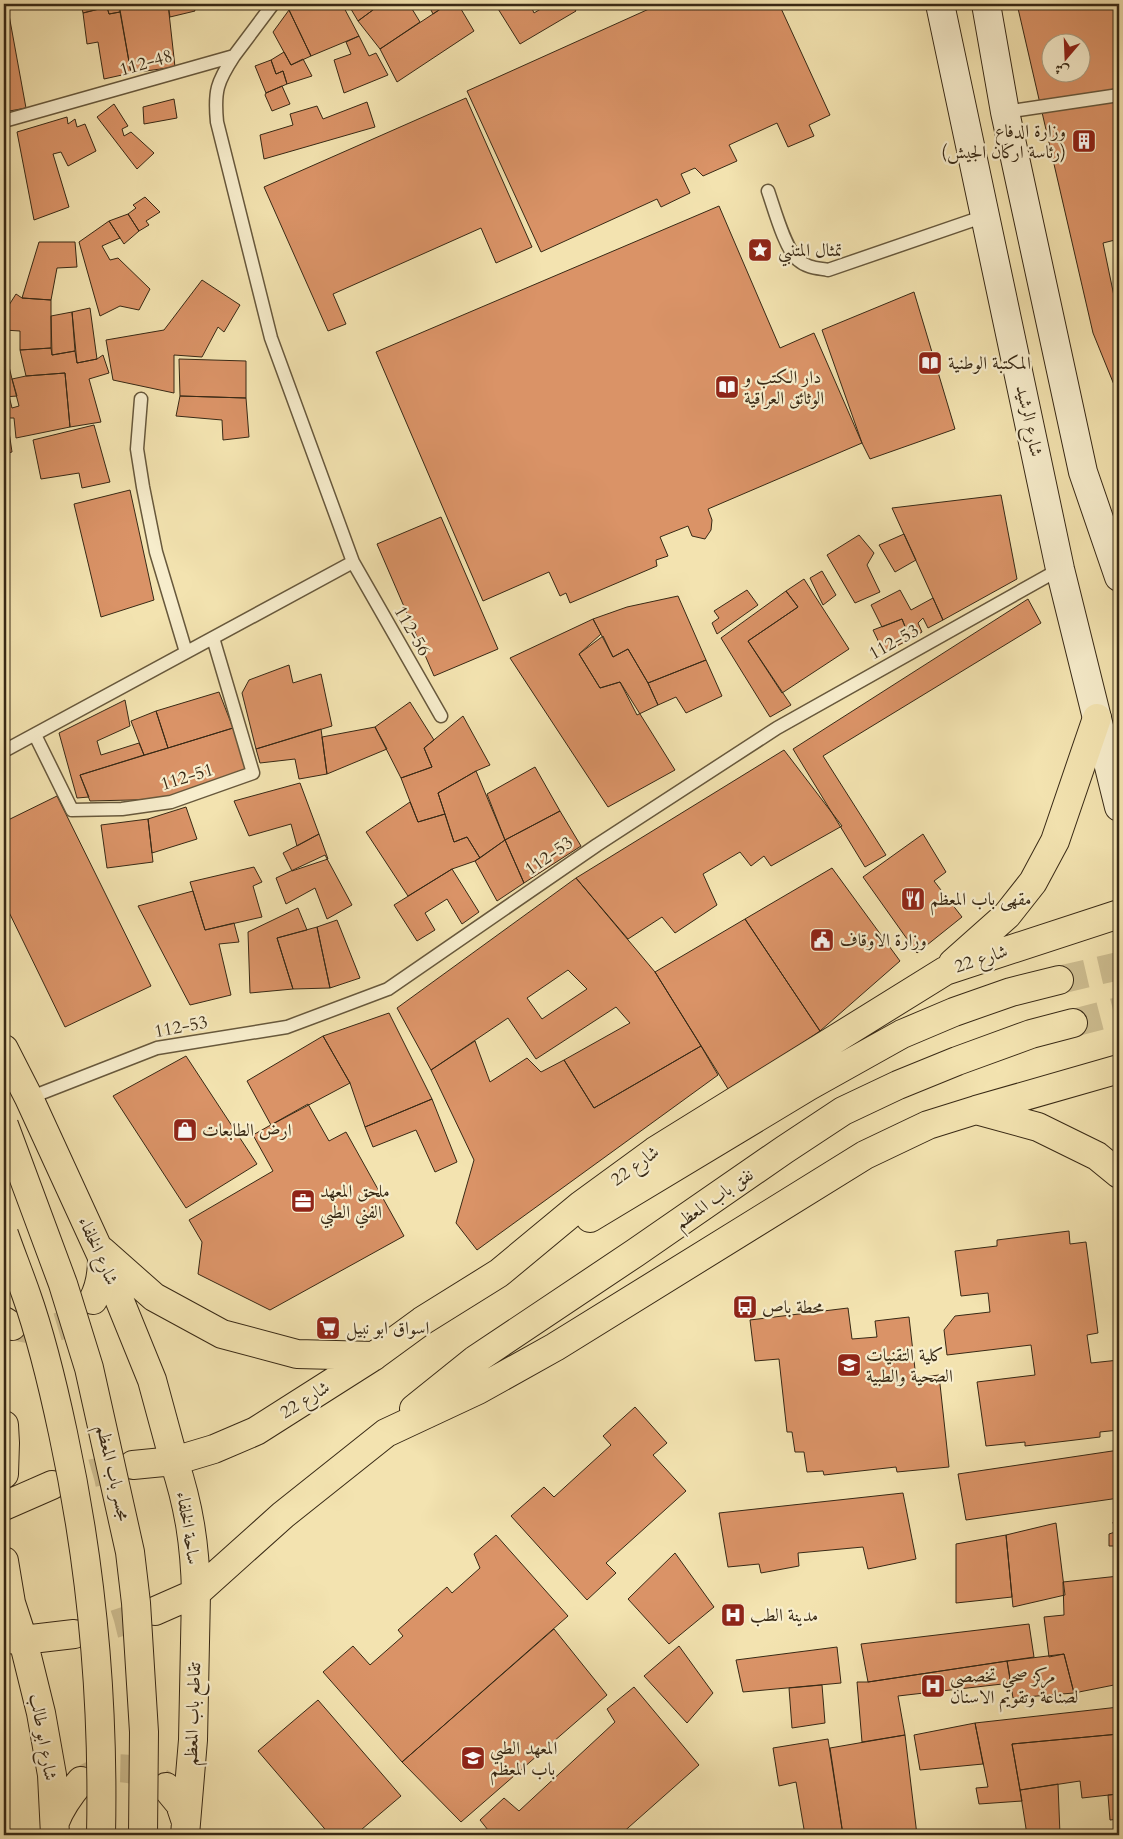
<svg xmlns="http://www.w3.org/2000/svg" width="1123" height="1839" font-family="Cardo,Amiri,serif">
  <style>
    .building { fill: #da9367; stroke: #382915; fill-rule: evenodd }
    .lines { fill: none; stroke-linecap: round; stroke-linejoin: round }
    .primary-tunnel { stroke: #cebe91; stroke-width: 28; stroke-dasharray: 28 14; stroke-linecap: butt }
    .service-casing { stroke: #67583c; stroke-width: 15 }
    .secondary-casing { stroke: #382915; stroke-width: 30 }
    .primary-casing { stroke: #382915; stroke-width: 30 }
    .service { stroke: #f7edcc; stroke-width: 12 }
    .secondary { stroke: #f7edcc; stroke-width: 28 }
    .primary { stroke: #f3e3b0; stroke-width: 28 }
    .primary-bridge-casing { stroke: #382915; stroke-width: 30; stroke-linecap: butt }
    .primary-bridge { stroke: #f3e3b0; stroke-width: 28 }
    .labels { text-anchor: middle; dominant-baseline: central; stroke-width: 4.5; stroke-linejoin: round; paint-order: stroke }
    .street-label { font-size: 18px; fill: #382915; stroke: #f7edcc }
    .poi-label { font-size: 18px; fill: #382915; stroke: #f7edcc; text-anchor: start }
  </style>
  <rect width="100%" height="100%" fill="#f3e3b0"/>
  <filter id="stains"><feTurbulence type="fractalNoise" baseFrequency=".004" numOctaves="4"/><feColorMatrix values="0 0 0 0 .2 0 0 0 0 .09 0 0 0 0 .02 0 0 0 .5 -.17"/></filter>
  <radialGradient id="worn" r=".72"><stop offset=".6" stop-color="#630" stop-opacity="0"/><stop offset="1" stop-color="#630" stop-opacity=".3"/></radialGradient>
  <!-- building -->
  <path class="building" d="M4,4H7L26,108L4,112Z
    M81,4H119L120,12L109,14L107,7L83,13Z
    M119,4H168L175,67L131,73Z
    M168,4H193L195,11L170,17Z
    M298,4H342L359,36L311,56L289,10Z
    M348,4H381L358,21Z
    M381,4H409L420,22L380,49L358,21Z
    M428,4H448L433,14Z
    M448,4H458L474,31L397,82L380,49Z
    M495,4H530L534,13L549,4H572L576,11L520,44Z
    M660,4H779L830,115L809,125L814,136L788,147L777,123L729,145L737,161L703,176L695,168L681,174L690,193L661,207L657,199L541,252L467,91Z
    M1017,4H1119V397L1093,333ZM1050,42H1080V72H1050Z
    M107,7L109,14L120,12L131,73L104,79L98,42L87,44L83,13Z
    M289,10L311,56L291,65L273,32Z
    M359,36L369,56L376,53L388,75L344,93L334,60L351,54L346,42Z
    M284,52L291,65L303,59L312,76L287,84L283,71L276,74L271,60Z
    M271,60L276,74L283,71L287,84L266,93L255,66Z
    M282,86L290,104L272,111L265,95L266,93Z
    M466,98L532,247L496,263L481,228L333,294L346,324L328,331L264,187Z
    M174,99L177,118L144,124L143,107Z
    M367,102L375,127L264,159L260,135L293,125L290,114L317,106L323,119Z
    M114,104L128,126L122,129L124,136L131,132L154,153L137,169L97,117Z
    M67,117L68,124L75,119L77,127L85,124L96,151L68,166L61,152L53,154L69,207L34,220L17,132Z
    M145,197L160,212L146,221L149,225L139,231L128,214L136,208L133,205Z
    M719,206L780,348L814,333L862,443L708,509L712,520L711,530L705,539L692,536L688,526L660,537L668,556L656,560L657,566L570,603L566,593L560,596L549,572L483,601L376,352Z
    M128,214L139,231L124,244L109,221Z
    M109,221L120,238L102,246L110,260L118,258L150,289L139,310L120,306L100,316L79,242Z
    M1119,239V295L1114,296L1103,243Z
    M39,242H75L77,267L57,268L51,300L22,298Z
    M202,280L240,305L224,332L218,327L202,357L174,355V393L113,380L106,340L164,330Z
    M914,292L955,429L870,459L862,443L822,330Z
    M16,294L22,298L51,300V348L20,350V331L4,330V313Z
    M90,308L97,359L77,363L72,312Z
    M72,312L75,351L52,355L51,316Z
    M51,348L52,355L75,351L77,363L97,359L103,355L109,373L89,379L101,422L70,427L65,373L26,376L20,350Z
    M6,354L12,379L17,396L4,397V355Z
    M179,359L246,361V398L180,396Z
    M65,373L70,427L16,438L14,418H7L12,452L4,454V397L9,396L12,408L19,406L12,379L26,376Z
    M180,396L246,398L249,437L223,440L222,420L176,416Z
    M94,425L110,482L82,488L79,473L41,479L33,440Z
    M130,490L154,600L101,617L74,504Z
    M1001,495L1017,579L943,620L892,508Z
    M441,517L498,649L434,676L377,544Z
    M904,534L916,560L895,572L879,545Z
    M859,535L874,553L867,565L880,592L855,603L827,555Z
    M822,571L836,595L823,605L810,578Z
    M804,579L849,649L782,693L748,641L798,607L786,591Z
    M747,590L758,605L717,634L712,623L719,618L714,611Z
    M900,590L911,610L933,598L943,620L928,628L923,618L918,623L922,632L910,639L902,619L882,627L871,605Z
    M786,591L798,607L748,641L791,705L770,717L721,638Z
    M678,596L706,660L648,683L628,649L613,657L593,619L627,607Z
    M1028,599L1041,623L823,756L886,855L865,867L793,749Z
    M593,619L601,634L579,654L600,688L620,682L675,770L608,807L510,658Z
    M902,619L910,639L884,653L873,630Z
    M603,636L613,657L628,649L648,683L658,705L637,715L620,682L600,688L579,654Z
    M706,660L722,696L686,713L676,697L658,705L648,683Z
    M289,665L293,683L321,674L332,726L256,749L242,693L249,680Z
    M219,692L233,728L168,748L156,711Z
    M125,700L130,726L97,741L101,755L139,743L144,755L80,775L89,797L77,798L59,733Z
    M410,702L434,740L424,748L432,767L401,778L375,727Z
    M156,711L168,748L144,755L131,721Z
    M463,716L490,765L476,771L438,793L445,814L418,822L401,778L432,767L424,748Z
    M375,727L387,749L327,774L322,737Z
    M233,728L247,772L170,799L90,801L80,775Z
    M321,729L327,774L299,779L295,759L260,763L256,749Z
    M784,750L842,826L771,866L764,856L751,866L740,852L703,874L717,905L675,933L662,917L628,939L576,878Z
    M535,767L560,811L505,840L487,794Z
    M476,771L505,840L480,858L467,837L454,842L438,793Z
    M300,783L319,834L297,846L291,824L249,836L234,801Z
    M57,796L151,986L65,1027L4,902V822Z
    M410,802L418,822L445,814L454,842L467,837L480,858L475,861L452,869L408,896L366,832Z
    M186,807L197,839L152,853L148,819Z
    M560,811L581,846L524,883L505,840Z
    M148,819L153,862L107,868L101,825Z
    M319,834L328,859L292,871L283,853Z
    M923,834L946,872L934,881L962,917L917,953L863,877Z
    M505,840L524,883L497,901L475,861Z
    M325,855L352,905L327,919L315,888L286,904L276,878Z
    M254,867L262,882L253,886L262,917L205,930L190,882Z
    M832,868L900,961L820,1031L745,919Z
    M452,869L479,912L462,924L447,899L425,913L435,930L417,941L394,905Z
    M576,878L655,972L701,1046L594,1108L564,1060L630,1023L616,1007L536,1059L508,1018L431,1070L397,1008Z
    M193,891L205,930L234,923L239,942L219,944L231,995L190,1005L138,906Z
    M298,908L307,930L277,938L293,989L250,993L248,932Z
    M745,919L820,1031L730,1092L655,972Z
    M337,920L360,978L330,988L317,927Z
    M317,927L330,988L293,989L277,938Z
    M568,970L587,989L542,1019L527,998Z
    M389,1013L432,1099L365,1127L350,1083L323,1036Z
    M323,1036L350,1083L271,1125L247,1081Z
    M475,1041L490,1082L527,1058L541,1072L564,1060L594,1108L701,1046L718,1075L477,1250L456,1223L474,1160L431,1070Z
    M186,1056L257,1164L186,1208L113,1096Z
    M432,1099L457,1162L435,1172L416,1130L373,1147L365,1127Z
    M308,1104L329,1141L346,1132L404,1236L270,1310L198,1274L202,1242L189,1220L273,1171L253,1135Z
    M1069,1231L1070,1244L1086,1242L1098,1333L1087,1335L1091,1363L1119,1360V1430L1100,1432V1437L1025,1446V1442L986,1446L977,1382L1035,1375L1031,1345L947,1355L944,1330L955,1316L990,1312L988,1293L961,1296L955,1251L997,1246V1240Z
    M848,1308L852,1339L877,1337L875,1321L909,1317L916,1378L939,1375L949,1467L897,1472L896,1467L824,1475L823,1471L807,1472L804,1452H795L792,1432H787L779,1359L755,1361L750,1320Z
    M635,1407L667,1443L653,1455L686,1491L606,1563L616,1573L587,1600L511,1516L544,1487L554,1497L611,1445L603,1436Z
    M1119,1450V1498L966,1520L958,1474Z
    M903,1493L916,1559L868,1569L863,1547L798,1553L799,1566L761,1573L759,1564L728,1567L719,1513Z
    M1119,1521V1546H1109V1534L1115,1532L1113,1522Z
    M1056,1523L1065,1595L1013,1607L1006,1535Z
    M496,1535L568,1616L402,1762L323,1672L353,1646L370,1665L403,1636L398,1630L447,1587L452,1593L480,1568L474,1554Z
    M1006,1535L1012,1597L956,1603V1544Z
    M675,1553L714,1607L669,1644L628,1599Z
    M1119,1576V1684L1074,1693L1064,1654L1049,1657L1044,1617L1064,1615L1063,1582Z
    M1029,1624L1034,1657L868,1682L861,1644Z
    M554,1629L607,1695L461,1822L402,1762Z
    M679,1646L713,1693L687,1723L644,1676Z
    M837,1647L841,1683L743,1692L736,1660Z
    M1064,1654L1074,1693L1013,1698L1007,1661Z
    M1007,1661L1011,1683L898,1696L905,1735L862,1742L857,1682H868Z
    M822,1685L825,1723L792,1728L789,1688Z
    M634,1687L699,1765L620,1835H492L480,1820L504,1798L519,1811L615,1722L607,1709Z
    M318,1700L401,1796L355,1835H330L258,1751Z
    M1119,1707V1734L1012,1744L1022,1801L979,1804L976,1788L988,1787L975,1723Z
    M975,1723L983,1764L920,1770L914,1735Z
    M1119,1734V1776L1114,1777L1118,1794L1082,1798L1080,1781L1020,1790L1012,1744Z
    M905,1735L917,1835H843L830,1748Z
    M828,1739L843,1835H805L796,1782L779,1786L773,1748Z
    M1119,1776V1823V1819L1110,1820L1108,1795L1118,1794L1114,1777Z
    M1058,1784L1060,1835H1065H1027L1020,1790Z"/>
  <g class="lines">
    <!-- primary-tunnel -->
    <path class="primary-tunnel" d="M1059,980L1119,966
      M1073,1023L1119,1011
      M16,1327C45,1334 72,1328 91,1303
      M52,1485L93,1473L133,1465
      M74,1634L115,1624L155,1611
      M81,1781C109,1762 136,1765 163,1784"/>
    <defs>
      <path id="service" d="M1005,112L1119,95
        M4,121L234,56L273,4
        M768,191C774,208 785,249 798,260C807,268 818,268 828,270L985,216
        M141,399L137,449L143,487L156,552L186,652
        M353,562L441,716
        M35,735L72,810L122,809L171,802L253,773L213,638
        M4,751L353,562L271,338L217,122C214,91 217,82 234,56
        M29,1098L157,1048L287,1027L388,989L597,845L777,728L1060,569"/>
      <path id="secondary" d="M940,4L1060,569L1119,807
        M986,4L1005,112L1083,472L1119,577"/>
      <path id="primary" d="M953,963L1007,915L1033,882L1055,841L1097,718
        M4,1049L29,1098L102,1257L152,1380L174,1461L214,1449L256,1431L374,1356L422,1321L499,1273L581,1205L655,1151L945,971L1119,914
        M976,1110L1038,1127L1097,1156L1119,1174
        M590,1218L809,1086L902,1034L954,1012L1011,992L1059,980
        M102,1251L154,1297L222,1334L297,1354L374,1356
        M93,1300C100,1287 102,1274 102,1259
        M4,1321L12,1326
        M414,1409L475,1360L635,1253L784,1150L843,1111L898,1085L957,1061L1031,1034L1073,1023
        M4,1425L5,1443L4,1474
        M133,1465L174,1461C189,1506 195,1545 196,1593L155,1611
        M4,1506L52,1485
        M4,1561L11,1603L23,1640L74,1634
        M4,1639L23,1640L41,1713L52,1775L55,1835
        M166,1787L180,1804L186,1822
        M55,1822C61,1806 70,1794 81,1781
        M185,1835L193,1740L196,1593L283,1515L386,1433L478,1390L555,1347L865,1155L928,1125L976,1110L1119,1069"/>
    </defs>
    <!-- service casing -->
    <use href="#service" class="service-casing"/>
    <!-- secondary casing -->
    <use href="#secondary" class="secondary-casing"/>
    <!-- primary casing -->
    <use href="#primary" class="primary-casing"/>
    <!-- service -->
    <use href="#service" class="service"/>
    <!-- secondary -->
    <use href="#secondary" class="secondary"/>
    <!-- primary -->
    <use href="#primary" class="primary"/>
    <defs>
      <path id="primary-bridge" d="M4,1125L63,1284L89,1368L130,1552L136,1603L144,1732L143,1835
        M4,1234C11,1254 19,1274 26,1294C42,1339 53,1386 63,1433C92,1567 104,1698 101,1835"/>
    </defs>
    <!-- primary-bridge casing -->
    <use href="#primary-bridge" class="primary-bridge-casing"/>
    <!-- primary-bridge -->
    <use href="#primary-bridge" class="primary-bridge"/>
  </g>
  <!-- icons -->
  <defs>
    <symbol id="building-square" viewBox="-11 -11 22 22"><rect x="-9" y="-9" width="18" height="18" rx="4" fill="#8f2418" stroke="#f7edcc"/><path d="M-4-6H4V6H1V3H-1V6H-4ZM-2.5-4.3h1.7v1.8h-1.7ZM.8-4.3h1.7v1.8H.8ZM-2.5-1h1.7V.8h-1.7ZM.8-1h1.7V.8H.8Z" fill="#fff"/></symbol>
    <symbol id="sight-square" viewBox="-11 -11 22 22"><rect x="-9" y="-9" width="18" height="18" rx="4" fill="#8f2418" stroke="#f7edcc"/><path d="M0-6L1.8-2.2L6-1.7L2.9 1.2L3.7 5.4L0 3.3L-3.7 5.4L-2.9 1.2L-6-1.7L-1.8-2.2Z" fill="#fff"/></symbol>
    <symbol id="library-square" viewBox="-11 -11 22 22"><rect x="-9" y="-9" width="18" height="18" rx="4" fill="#8f2418" stroke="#f7edcc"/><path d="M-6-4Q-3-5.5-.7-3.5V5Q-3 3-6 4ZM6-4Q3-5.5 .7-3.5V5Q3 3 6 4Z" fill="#fff"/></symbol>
    <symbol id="restaurant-square" viewBox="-11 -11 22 22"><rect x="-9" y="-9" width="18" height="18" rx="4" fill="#8f2418" stroke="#f7edcc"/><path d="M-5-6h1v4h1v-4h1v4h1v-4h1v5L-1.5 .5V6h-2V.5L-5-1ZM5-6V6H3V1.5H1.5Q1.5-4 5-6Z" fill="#fff"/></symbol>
    <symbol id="civic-square" viewBox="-11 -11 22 22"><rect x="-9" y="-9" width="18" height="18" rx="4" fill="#8f2418" stroke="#f7edcc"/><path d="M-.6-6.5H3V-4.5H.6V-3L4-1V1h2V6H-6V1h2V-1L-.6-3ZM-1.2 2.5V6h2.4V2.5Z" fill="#fff"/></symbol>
    <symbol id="shop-square" viewBox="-11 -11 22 22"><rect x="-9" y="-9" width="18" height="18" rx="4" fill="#8f2418" stroke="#f7edcc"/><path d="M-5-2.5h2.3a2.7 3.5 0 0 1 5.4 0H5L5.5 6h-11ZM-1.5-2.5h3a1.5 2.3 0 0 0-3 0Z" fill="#fff"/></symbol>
    <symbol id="office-square" viewBox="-11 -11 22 22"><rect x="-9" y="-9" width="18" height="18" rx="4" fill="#8f2418" stroke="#f7edcc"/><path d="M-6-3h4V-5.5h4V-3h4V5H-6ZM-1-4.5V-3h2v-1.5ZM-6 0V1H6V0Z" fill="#fff"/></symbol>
    <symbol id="bus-square" viewBox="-11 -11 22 22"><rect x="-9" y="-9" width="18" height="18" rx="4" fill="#8f2418" stroke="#f7edcc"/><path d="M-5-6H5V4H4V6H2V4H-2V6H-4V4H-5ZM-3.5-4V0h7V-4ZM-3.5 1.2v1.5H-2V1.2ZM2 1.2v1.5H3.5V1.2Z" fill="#fff"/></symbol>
    <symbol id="supermarket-square" viewBox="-11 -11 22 22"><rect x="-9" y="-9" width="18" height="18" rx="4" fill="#8f2418" stroke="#f7edcc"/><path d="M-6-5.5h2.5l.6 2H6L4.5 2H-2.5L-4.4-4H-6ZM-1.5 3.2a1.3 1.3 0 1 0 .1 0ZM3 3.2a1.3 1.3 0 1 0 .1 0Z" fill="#fff"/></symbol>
    <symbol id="university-square" viewBox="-11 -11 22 22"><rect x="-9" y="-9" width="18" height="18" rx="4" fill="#8f2418" stroke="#f7edcc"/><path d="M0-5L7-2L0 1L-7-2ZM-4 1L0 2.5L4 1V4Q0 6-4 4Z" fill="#fff"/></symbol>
    <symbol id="hospital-square" viewBox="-11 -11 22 22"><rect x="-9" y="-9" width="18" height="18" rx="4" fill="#8f2418" stroke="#f7edcc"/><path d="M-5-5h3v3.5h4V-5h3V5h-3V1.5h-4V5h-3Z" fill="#fff"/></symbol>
    <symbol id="school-square" viewBox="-11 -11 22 22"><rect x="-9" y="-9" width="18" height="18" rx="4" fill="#8f2418" stroke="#f7edcc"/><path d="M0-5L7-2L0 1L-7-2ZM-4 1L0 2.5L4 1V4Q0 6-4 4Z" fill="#fff"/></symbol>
  </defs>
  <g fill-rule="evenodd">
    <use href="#building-square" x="1070" y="127" width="28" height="28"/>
    <use href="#sight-square" x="746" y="236" width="28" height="28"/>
    <use href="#library-square" x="916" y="349" width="28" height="28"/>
    <use href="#library-square" x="713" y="373" width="28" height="28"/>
    <use href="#restaurant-square" x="899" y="885" width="28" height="28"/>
    <use href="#civic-square" x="808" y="926" width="28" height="28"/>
    <use href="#shop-square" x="171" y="1116" width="28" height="28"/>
    <use href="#office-square" x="289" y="1187" width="28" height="28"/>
    <use href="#bus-square" x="731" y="1293" width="28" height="28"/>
    <use href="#supermarket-square" x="314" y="1314" width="28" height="28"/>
    <use href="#university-square" x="835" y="1351" width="28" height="28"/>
    <use href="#hospital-square" x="719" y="1601" width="28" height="28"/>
    <use href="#hospital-square" x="919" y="1672" width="28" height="28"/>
    <use href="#school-square" x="459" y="1744" width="28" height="28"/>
  </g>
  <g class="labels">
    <!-- street labels -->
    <g class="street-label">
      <text transform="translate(146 63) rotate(-16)">112-48</text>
      <text transform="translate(1029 421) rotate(78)">شارع الرشيد</text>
      <text transform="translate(412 631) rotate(60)">112-56</text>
      <text transform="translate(894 642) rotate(-29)">112-53</text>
      <text transform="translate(187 777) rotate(-17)">112-51</text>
      <text transform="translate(549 856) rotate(-35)">112-53</text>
      <text transform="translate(981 959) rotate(-18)">شارع 22</text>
      <text transform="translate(181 1027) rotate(-11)">112-53</text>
      <text transform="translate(635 1166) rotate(-36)">شارع 22</text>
      <text transform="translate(714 1199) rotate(-35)">نفق باب المعظم</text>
      <text transform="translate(98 1251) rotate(66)">شارع الخلفاء</text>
      <text transform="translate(305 1400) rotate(-32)">شارع 22</text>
      <text transform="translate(113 1473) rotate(77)">مجسر باب المعظم</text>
      <text transform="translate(188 1528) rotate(81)">ساحة الخلفاء</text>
      <text transform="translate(193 1714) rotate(-88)">تقاطع باب المعظم</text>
      <text transform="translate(43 1737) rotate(80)">شارع ابو طالب</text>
    </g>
    <!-- poi labels -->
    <g class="poi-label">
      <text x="1066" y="131" text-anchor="end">وزارة الدفاع<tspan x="1066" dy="21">(رئاسة اركان الجيش)</tspan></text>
      <text x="778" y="250">تمثال المتنبي</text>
      <text x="948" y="363">المكتبة الوطنية</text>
      <text x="744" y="377">دار الكتب و<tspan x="744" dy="21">الوثائق العراقية</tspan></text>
      <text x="930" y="899">مقهى باب المعظم</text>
      <text x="840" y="940">وزارة الاوقاف</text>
      <text x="202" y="1130">ارض الطابعات</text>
      <text x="320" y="1191">ملحق المعهد<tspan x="320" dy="21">الفني الطبي</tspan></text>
      <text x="762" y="1307">محطة باص</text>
      <text x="346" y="1328">اسواق ابو نبيل</text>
      <text x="866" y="1355">كلية التقنيات<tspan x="866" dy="21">الصحية والطبية</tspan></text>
      <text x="750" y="1615">مدينة الطب</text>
      <text x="950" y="1676">مركز صحي تخصصي<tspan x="950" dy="21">لصناعة وتقويم الاسنان</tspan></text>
      <text x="490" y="1748">المعهد الطبي<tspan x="490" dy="21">باب المعظم</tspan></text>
    </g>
  </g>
  <!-- margin -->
  <rect width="1123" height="1839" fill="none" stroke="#f3e3b0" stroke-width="20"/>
  <rect x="5" y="5" width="1113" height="1829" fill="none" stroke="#382915" stroke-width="2.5"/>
  <rect x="10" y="10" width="1103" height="1819" fill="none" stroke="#382915"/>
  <!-- north arrow -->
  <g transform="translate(1066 58) rotate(199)"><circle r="24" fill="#f7edcc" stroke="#ab9f83"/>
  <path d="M0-4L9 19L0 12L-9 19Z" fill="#8f2418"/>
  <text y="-8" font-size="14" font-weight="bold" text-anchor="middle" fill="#382915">ش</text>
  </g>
  <rect width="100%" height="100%" filter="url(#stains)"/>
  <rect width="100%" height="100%" fill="url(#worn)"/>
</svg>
